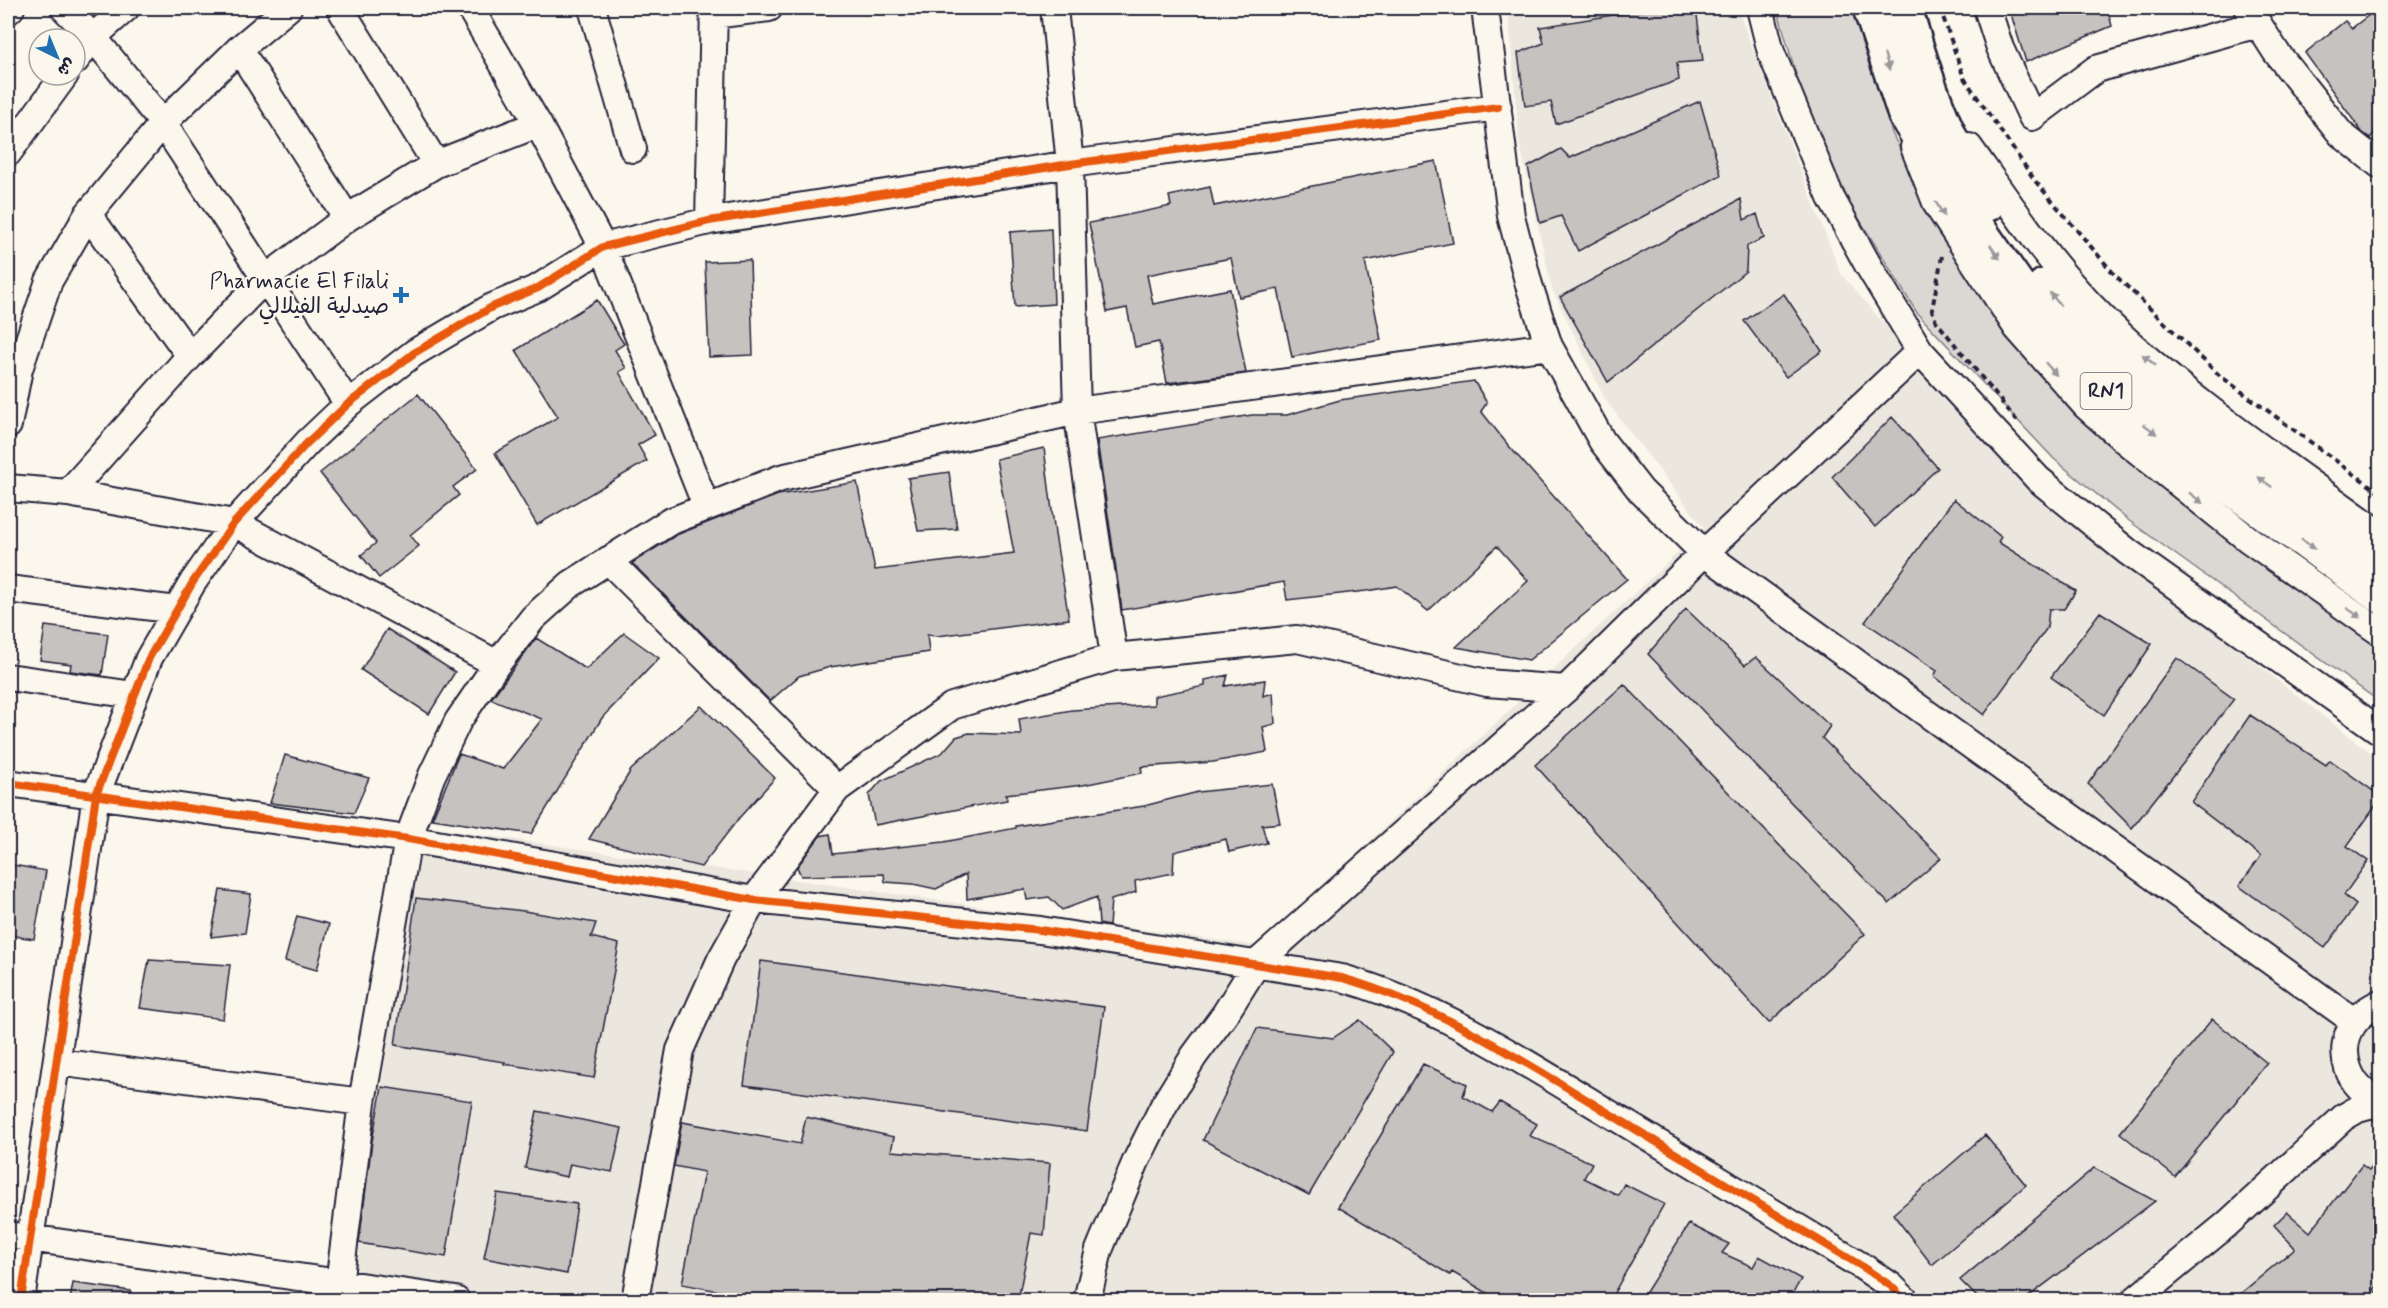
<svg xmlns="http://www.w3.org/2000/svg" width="2388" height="1308" font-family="Mynerve,'Playpen Sans Arabic',sans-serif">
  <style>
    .built { fill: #ebe7df }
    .green { fill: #dbd8d3; stroke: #7e7d87; stroke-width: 1.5 }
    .building { fill: #c6c2c0; stroke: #22223b; stroke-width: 1.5 }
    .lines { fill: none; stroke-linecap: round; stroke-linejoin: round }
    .minor-casing { stroke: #22223b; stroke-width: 30 }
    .highway-casing { stroke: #22223b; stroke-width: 38 }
    .path { stroke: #22223b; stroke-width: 4; stroke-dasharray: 6 4.5; stroke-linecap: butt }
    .minor { stroke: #fbf7ec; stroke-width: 26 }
    .highway { stroke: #fbf7ec; stroke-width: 33 }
    .cycleway-casing { stroke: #fbf7ec; stroke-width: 11 }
    .cycleway { stroke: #e8590c; stroke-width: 8 }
    .oneway { fill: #99979c }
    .poi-dot { fill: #1f6fb2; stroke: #fbf7ec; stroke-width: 2 }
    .labels { text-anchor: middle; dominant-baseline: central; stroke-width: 5; stroke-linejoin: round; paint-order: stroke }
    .shield { fill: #fbf7ec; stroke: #636270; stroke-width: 1.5 }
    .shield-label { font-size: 21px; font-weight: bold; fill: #22223b }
    .poi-label { font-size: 22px; fill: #22223b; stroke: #fbf7ec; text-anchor: end }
  </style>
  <rect width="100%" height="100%" fill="#fbf7ec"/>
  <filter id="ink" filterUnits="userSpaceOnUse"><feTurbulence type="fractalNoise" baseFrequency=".0167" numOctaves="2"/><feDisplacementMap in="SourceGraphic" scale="12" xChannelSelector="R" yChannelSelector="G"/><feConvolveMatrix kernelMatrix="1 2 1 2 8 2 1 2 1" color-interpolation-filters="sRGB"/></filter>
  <g filter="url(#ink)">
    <!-- built -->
    <path class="built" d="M1508,8H1737L1841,274L2015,476L2380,760V1300H351L419,826L1258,946L1704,528L1606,401L1552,289L1519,141Z"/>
    <!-- green -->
    <path class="green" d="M1777,8H1855L1892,133L1947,245L1970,280L2057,388L2380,640V702L2128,520L2054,459L1917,313L1850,204L1804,102Z"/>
    <!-- building -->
    <path class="building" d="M1656,8H1696L1703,61L1677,63L1679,80L1556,124L1551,102L1525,106L1518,53L1544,43L1540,27Z
      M2009,8H2107L2112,26L2026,62Z
      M2378,8H2380V127L2370,138L2362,132L2305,53L2345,21L2352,28Z
      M1700,101L1721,175L1578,251L1561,216L1540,223L1528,167L1561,149L1570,158Z
      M1436,161L1453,243L1365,261L1381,340L1292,357L1278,289L1239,297L1231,258L1147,275L1153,304L1230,289L1246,373L1167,383L1159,342L1135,347L1127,308L1107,312L1089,223L1171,206L1169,196L1210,187L1214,206Z
      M1741,199L1744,220L1757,214L1764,238L1747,246L1746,271L1608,382L1560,297Z
      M1051,229L1054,304L1015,307L1010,232Z
      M750,260L753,355L709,357L705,262Z
      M1784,294L1822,351L1786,377L1744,321Z
      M597,300L624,344L615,350L626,368L619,372L655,435L638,445L647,461L537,525L495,453L558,417L516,350Z
      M1474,381L1487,403L1481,411L1508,445L1627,579L1529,660L1456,647L1528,581L1497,546L1428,611L1397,586L1366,591L1287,600L1284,582L1122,610L1097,440L1252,415H1287L1340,400Z
      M418,394L477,469L453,487L459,495L410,535L419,546L379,578L361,555L376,543L320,473Z
      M1892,417L1938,468L1875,527L1832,477Z
      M1044,448L1055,534L1069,619L937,636L927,635L929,652L830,667L799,676L770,701L632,563L676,535L778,495L857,482L875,570L1014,553L996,459Z
      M949,472L957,529L918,531L908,478Z
      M1954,499L2001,537L1998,542L2076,591L2064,609H2049L2047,628L1984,715L1934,676L1937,671L1865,622Z
      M1686,609L1745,665L1756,657L1830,726L1822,738L1941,858L1889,904L1648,654Z
      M2100,612L2152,644L2104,715L2051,677Z
      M45,626L108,634L102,675L70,671L71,664L40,660Z
      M387,629L455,672L429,714L361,670Z
      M624,633L659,658L602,718L531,834L432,819L459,754L503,769L542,719L491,699L536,638L586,669Z
      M2177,658L2234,699L2132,828L2088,784Z
      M1228,675L1225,686L1265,680L1263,696L1273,693L1275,724L1263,727L1267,752L1213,762L1141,767L1142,773L1083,785L1006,794L1007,800L875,825L869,795L881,781L942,753L956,737L969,733L1021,735L1019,719L1072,710L1154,705V696L1205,686V680Z
      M1624,684L1865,934L1769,1023L1535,765Z
      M701,706L775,778L739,818L701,867L589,839L631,770Z
      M2250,715L2326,765L2330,760L2380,796V800L2347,846L2368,861L2344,895L2356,905L2325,948L2239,886L2261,856L2191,802Z
      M285,755L369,778L354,813L270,803Z
      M1272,784L1280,823L1262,825L1267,843L1229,852L1226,839L1174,852L1173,873L1135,881L1136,892L1111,900L1109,926L1099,924L1097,897L1062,910L1049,897L1027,900L1025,889L967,899L966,874L936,889L913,884L885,882L884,874L801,876L797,867L820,836L830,834L833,854L944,842L1016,828V826L1144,806L1198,792Z
      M8,864L46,871L34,939L8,935Z
      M220,890L251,894L245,933L211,937Z
      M416,898L524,911L596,923L591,937L619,944L594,1078L504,1064L505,1062L395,1045Z
      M297,916L329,924L317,970L285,961Z
      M149,960L230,965L223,1019L140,1008Z
      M761,961L1104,1007L1087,1131L744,1085Z
      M2212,1019L2267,1063L2175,1177L2120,1133Z
      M1360,1020L1393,1052L1309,1195L1203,1140L1257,1028L1333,1038Z
      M1423,1064L1467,1084L1463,1096L1492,1112L1500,1102L1537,1124L1530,1136L1592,1163L1584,1178L1618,1195L1624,1184L1664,1204L1610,1300H1499L1452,1272L1450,1275L1338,1207Z
      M382,1087L472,1101L446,1257L359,1243L372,1141Z
      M537,1111L622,1128L612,1172L570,1164L567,1177L525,1168Z
      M806,1117L894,1137L891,1151L1050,1163L1044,1235L1031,1233L1018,1300H881L857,1298V1300H766L682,1284L704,1172L674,1166L682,1122L800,1144Z
      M1985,1135L2026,1185L1932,1265L1893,1214Z
      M2380,1155V1282L2374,1290L2380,1295V1300H2233L2295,1248L2274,1225L2287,1212L2310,1232L2362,1165L2369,1170Z
      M2094,1168L2155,1201L2024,1300H1980L1960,1280Z
      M497,1193L577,1204L567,1274L484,1258Z
      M1689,1224L1729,1244L1722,1253L1753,1267L1759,1256L1801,1279L1789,1300H1641Z
      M73,1283L131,1291L130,1300H70Z"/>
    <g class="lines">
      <defs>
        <path id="minor" d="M64,8L93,37L163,123L348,404
          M340,8L436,164
          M470,8L538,124L603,247L706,506
          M592,8L633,149
          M1054,8L1070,164L1077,411L1114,657
          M1485,8L1511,216L1529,285L1549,346L1602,441L1641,491L1704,553L2355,1022
          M1760,8L1771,52L1831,198L1868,265L1920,351L2038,479L2128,552L2380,731
          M1987,8L2000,48L2032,117L2096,69L2258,24
          M2248,8L2276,52L2341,134L2380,165
          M8,11L11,8
          M713,15L769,8
          M239,49L347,218
          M75,61L93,37L126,8
          M1914,147L1937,205L2017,328L2085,405L2123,439L2248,539L2380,632
          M1969,147C2011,206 2052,268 2104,319C2187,400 2287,465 2380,534
          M8,153L65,75
          M88,214L190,356
          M709,221L714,8
          M8,425L19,369L49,281L88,214L163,123L239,49L288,8
          M8,488L68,493L234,523L497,664
          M68,493L190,356L265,279L347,218L436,164L538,124
          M608,560L837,789
          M8,589L177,610
          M8,677L134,695
          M8,783L408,839L754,900L1040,930L1342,978C1435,1004 1520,1059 1602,1109C1689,1162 1776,1215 1863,1267L1891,1286L1905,1300
          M2380,1003C2370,1008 2361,1013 2354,1023C2335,1050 2348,1090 2380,1100
          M57,1062L362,1102
          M8,1235L456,1300
          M21,1300L96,795L149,658L193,582L234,523L308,442L348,404L414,353L492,307L538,288L603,247L709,221L1070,164L1498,107
          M337,1300L362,1102L408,839L432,775L458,721L497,664L533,618L571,584L669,522L781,478L1077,411L1549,346
          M635,1300L680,1050L721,959L754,900L837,789L952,706L1114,657L1297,639L1487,683L1566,689
          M1087,1300L1099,1250L1136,1161L1164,1105L1194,1056L1225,1014L1257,963L1566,689L1704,553L1920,351
          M2135,1300L2226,1225L2344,1117L2358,1109L2380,1103"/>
        <path id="highway" d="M1870,8L1905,115L1954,194L2037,312L2068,351L2102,387L2138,421L2380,596
          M1905,8C1924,75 1947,146 1988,204
          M2044,286L2085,334L2155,400L2380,565"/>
      </defs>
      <!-- minor casing -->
      <use href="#minor" class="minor-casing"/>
      <!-- highway casing -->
      <use href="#highway" class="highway-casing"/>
      <!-- path -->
      <path class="path" d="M1940,8L1964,78L2036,182L2115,275L2219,375L2380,493
        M1942,256L1932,310L1936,321L2017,421"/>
      <!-- minor -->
      <use href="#minor" class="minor"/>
      <!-- highway -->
      <use href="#highway" class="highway"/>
      <defs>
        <path id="cycleway" d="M8,783L408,839L754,900L1040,930L1342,978C1435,1004 1520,1059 1602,1109C1689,1162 1776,1215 1863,1267L1891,1286L1905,1300
          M21,1300L96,795L149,658L193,582L234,523L308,442L348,404L414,353L492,307L538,288L603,247L709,221L1070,164L1498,107"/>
      </defs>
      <!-- cycleway casing -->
      <use href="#cycleway" class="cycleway-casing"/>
      <!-- cycleway -->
      <use href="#cycleway" class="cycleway"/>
    </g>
    <!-- one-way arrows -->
    <defs><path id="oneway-solid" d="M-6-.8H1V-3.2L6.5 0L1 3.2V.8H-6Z" transform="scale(1.5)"/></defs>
    <g class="oneway">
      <use href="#oneway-solid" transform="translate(1887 62) rotate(72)"/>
      <use href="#oneway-solid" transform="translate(1940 209) rotate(59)"/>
      <use href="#oneway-solid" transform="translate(1995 252) rotate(55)"/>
      <use href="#oneway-solid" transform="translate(2055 299) rotate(-129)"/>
      <use href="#oneway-solid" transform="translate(2149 360) rotate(-140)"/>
      <use href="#oneway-solid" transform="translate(2051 369) rotate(48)"/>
      <use href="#oneway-solid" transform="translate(2150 429) rotate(38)"/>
      <use href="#oneway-solid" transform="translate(2265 482) rotate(-144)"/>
      <use href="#oneway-solid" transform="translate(2196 498) rotate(38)"/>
      <use href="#oneway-solid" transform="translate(2308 544) rotate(36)"/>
      <use href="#oneway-solid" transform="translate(2354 613) rotate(35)"/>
    </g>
  </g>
  <!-- markers -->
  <path class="poi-dot" d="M398 286h6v6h6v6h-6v6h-6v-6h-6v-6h6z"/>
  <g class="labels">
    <!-- shield labels -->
    <rect class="shield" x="2080.5" y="373" width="51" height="36" rx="4.5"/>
    <g class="shield-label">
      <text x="2106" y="391">RN1</text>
    </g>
    <!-- poi labels -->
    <g class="poi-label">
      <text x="389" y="282">Pharmacie El Filali<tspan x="389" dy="25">صيدلية الفيلالي</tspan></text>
    </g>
  </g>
  <!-- margin -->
  <rect width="2388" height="1308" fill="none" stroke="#fbf7ec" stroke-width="30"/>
  <rect x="15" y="15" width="2358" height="1278" fill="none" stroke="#22223b" stroke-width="2" filter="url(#ink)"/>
  <!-- north arrow -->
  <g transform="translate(57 57) rotate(137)"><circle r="28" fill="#fbf7ec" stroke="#a4a2a5" stroke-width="1.5"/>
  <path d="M0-4.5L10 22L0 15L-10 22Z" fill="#1f6fb2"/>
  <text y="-9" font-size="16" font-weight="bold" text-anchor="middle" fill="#22223b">ش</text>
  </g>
</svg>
